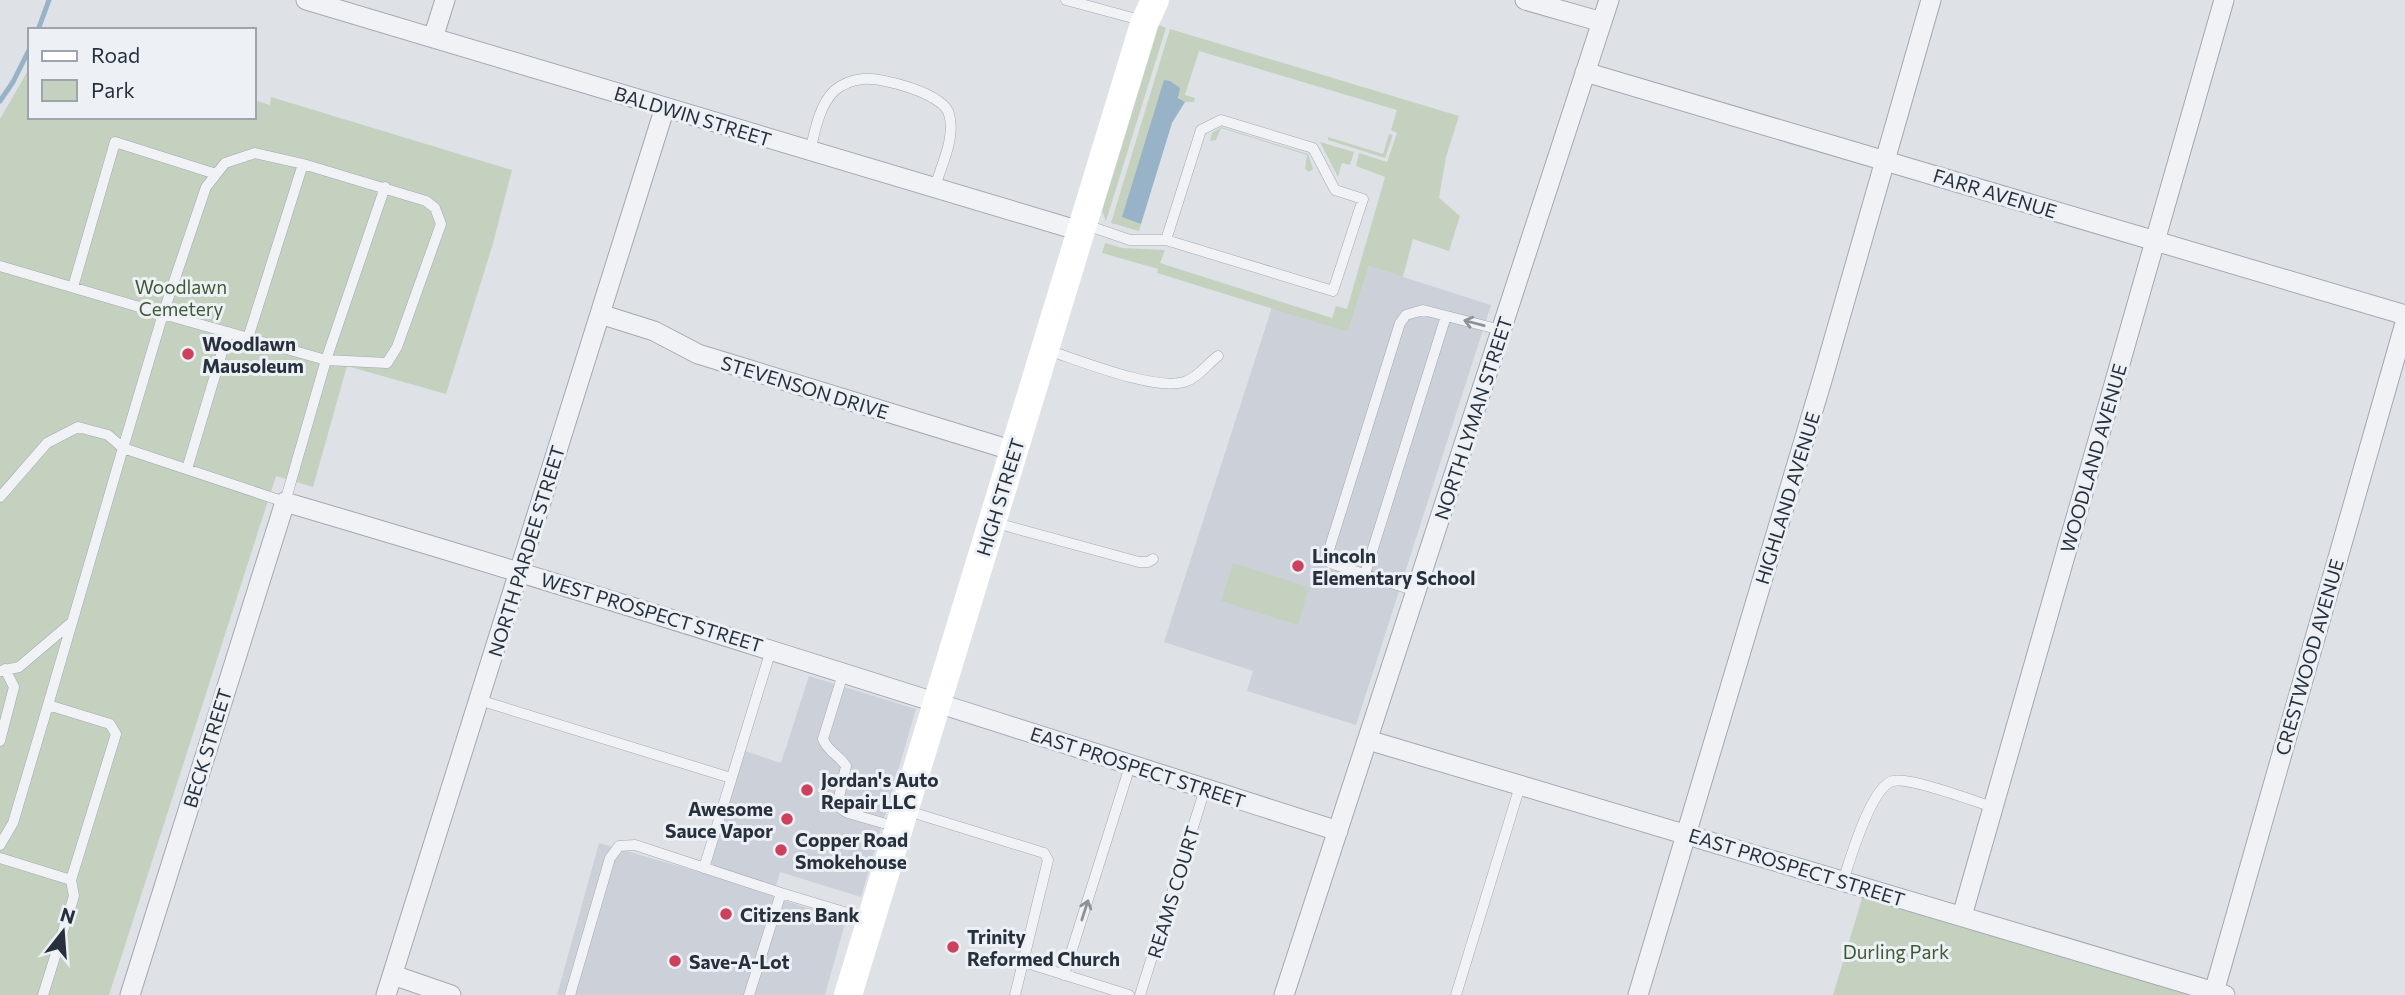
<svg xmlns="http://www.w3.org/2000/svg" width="2405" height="995" font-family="Commissioner,sans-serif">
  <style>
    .built { fill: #ccd1d9 }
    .green { fill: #c4d1bf }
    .water { fill: #98b2c8 }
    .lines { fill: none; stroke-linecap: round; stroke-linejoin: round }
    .stream { stroke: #98b2c8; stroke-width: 5 }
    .service-casing { stroke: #a3a9b1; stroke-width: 11 }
    .minor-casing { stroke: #a3a9b1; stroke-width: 21 }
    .service { stroke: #f0f2f6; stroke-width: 10 }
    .minor { stroke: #f0f2f6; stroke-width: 19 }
    .secondary { stroke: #fff; stroke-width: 28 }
    .oneway { stroke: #8c929a }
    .poi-dot { fill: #ce415d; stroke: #edf1f5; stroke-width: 2.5 }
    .labels { text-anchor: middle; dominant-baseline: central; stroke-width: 6; stroke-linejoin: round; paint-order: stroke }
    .street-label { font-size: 19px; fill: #27313e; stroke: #edf1f5 }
    .park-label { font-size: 19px; fill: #3d5a34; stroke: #edf1f5 }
    .poi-label { font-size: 19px; font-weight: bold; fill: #27313e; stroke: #edf1f5; text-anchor: start }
  </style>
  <rect width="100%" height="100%" fill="#dee2e7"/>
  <!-- built -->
  <path class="built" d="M1369,266L1491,305L1356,725L1247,691L1253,671L1164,642L1272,307L1348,332Z
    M809,676L916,709L861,897L780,872L773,897L846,920L825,995H557L599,843L706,874L745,751L781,763Z"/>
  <!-- green -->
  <path class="green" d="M1159,25L1166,28L1106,221L1102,211Z
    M1170,29L1459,116L1446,157L1439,198L1460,216L1449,251L1413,239L1403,277L1369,266L1348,332L1157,273L1158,269L1102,253L1105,243L1122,248L1165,250L1160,263L1332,318L1336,306L1347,309L1385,177L1356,166L1359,153L1387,162L1397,133L1391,130L1397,110L1199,51L1185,95L1195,98L1194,102H1185L1180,100L1178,95L1123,217L1141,224L1139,231L1111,223Z
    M30,67V117H254V100L270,105L271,97L512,170L492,247L446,394L347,366L313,487L276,476L109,995H0V119Z
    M1221,127L1308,154L1313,169L1309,172L1305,169L1307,155L1221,128L1216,140L1210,141L1212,133Z
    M1389,134L1393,135L1385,158L1328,140V137L1383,154Z
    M1320,142L1354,152L1350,165L1342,163L1338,177Z
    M1233,563L1309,587L1298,625L1221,601Z
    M1863,895L2202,995H1833Z"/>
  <!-- water -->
  <path class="water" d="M1164,80L1170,81L1180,88L1178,98L1185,102L1172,123L1141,224L1122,217Z"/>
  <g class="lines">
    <!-- stream -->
    <path class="stream" d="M38,30L49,0
      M0,101L13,82L30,48"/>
    <defs>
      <path id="service" d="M1066,0L1144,21
        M810,151C815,131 819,106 834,91C842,84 853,80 863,79C883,77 944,94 949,114C956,137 941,166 935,187
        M1086,225L1130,240H1166L1333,291L1363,199L1335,190L1313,148L1221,120L1201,130L1166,240
        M0,266L163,314L206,187L225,163L255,153L303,164L426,201L435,208L441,224L397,347L387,363L326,360L385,187
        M73,287L115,142L216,174
        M163,314L326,360L285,502L123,448Z
        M248,338L303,164
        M1047,350C1079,360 1154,391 1184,382C1198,378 1207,364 1218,356
        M187,469L228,332
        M0,497L47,443L78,427L108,435L123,448L48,705
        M996,523L1139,562H1148L1153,559
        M1365,574L1446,316
        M1416,591L1330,563L1328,553L1400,323L1406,315L1423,310L1501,330
        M0,671L19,667L71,623
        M843,674L823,739C828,752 839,755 846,766L838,802L840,808L848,813L897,827
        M479,700L731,778
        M0,741L14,687L5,669
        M908,811L1044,853L1048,860L1015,995
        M0,845L13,823L48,705L110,724L116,734L71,880
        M0,858L71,880L74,896L43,995
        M704,868L771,650
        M1843,881C1850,860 1871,786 1893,781C1911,777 1973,801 1993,807
        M1024,962L1129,995
        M1064,975L1130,766
        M570,995L610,858L619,846L635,845L781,893
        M749,995L781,893L867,919
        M1140,995L1205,789
        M1456,995L1520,786"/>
      <path id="minor" d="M306,0L1080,231
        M1525,0L1602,22
        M433,38L445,0
        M1585,72L2405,315
        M600,314L654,331L698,354L1014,451
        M1368,740L2225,995
        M1962,916L2224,0
        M393,975L451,995
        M2214,992L2405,323
        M130,995L285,502C638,606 988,719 1338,831
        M386,995L665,107
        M1284,995L1609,0
        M1638,995L1823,377L1931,0"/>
    </defs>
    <!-- service casing -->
    <use href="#service" class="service-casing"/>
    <!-- minor casing -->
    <use href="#minor" class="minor-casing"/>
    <!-- service -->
    <use href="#service" class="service"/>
    <!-- minor -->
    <use href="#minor" class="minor"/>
    <!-- secondary -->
    <path class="secondary" d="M848,995L1144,24L1155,0"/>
  </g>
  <!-- one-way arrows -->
  <defs><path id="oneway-shaft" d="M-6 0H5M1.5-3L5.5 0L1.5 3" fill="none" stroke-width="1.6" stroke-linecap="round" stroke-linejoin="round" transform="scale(1.75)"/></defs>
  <g class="oneway">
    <use href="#oneway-shaft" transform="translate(1474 323) rotate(-165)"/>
    <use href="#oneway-shaft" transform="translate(1085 910) rotate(-72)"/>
  </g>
  <!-- markers -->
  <g class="poi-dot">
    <circle cx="188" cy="354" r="7"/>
    <circle cx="1298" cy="566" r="7"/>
    <circle cx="807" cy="790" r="7"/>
    <circle cx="787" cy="819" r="7"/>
    <circle cx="781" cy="850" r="7"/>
    <circle cx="726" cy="914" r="7"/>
    <circle cx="953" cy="947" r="7"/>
    <circle cx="675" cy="961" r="7"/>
  </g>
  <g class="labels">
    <!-- street labels -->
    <g class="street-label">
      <text transform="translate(693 116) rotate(17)">BALDWIN STREET</text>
      <text transform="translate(1995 193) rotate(17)">FARR AVENUE</text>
      <text transform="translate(805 387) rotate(17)">STEVENSON DRIVE</text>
      <text transform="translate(1473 418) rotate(-72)">NORTH LYMAN STREET</text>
      <text transform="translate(2093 458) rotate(-74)">WOODLAND AVENUE</text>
      <text transform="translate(1000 497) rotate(-73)">HIGH STREET</text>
      <text transform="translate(1787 498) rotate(-73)">HIGHLAND AVENUE</text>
      <text transform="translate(526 551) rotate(-73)">NORTH PARDEE STREET</text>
      <text transform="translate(652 612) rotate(17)">WEST PROSPECT STREET</text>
      <text transform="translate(2309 657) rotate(-74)">CRESTWOOD AVENUE</text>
      <text transform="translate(207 748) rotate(-73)">BECK STREET</text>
      <text transform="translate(1138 767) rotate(18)">EAST PROSPECT STREET</text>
      <text transform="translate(1797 867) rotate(17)">EAST PROSPECT STREET</text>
      <text transform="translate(1173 892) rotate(-73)">REAMS COURT</text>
    </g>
    <!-- park labels -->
    <g class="park-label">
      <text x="181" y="286">Woodlawn<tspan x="181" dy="22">Cemetery</tspan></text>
      <text x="1896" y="951">Durling Park</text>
    </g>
    <!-- poi labels -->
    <g class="poi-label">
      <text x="202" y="343">Woodlawn<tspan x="202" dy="22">Mausoleum</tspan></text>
      <text x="1312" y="555">Lincoln<tspan x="1312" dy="22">Elementary School</tspan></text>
      <text x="821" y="779">Jordan's Auto<tspan x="821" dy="22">Repair LLC</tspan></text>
      <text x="773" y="808" text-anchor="end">Awesome<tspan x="773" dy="22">Sauce Vapor</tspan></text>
      <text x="795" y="839">Copper Road<tspan x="795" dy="22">Smokehouse</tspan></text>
      <text x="740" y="914">Citizens Bank</text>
      <text x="967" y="936">Trinity<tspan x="967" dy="22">Reformed Church</tspan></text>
      <text x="689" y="961">Save-A-Lot</text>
    </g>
  </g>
  <!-- legend -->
  <rect x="28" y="28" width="228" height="91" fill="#edf1f5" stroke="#9ea4ac" stroke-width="2"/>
  <rect x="42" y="51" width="35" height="10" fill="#ffffff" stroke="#9ea4ac" stroke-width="2"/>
  <text x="91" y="63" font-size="21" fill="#27313e">Road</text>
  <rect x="42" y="80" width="35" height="21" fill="#c4d1bf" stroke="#9ea4ac" stroke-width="2"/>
  <text x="91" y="98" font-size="21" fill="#27313e">Park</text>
  <!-- north arrow -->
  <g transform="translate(63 932) rotate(17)" stroke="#edf1f5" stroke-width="5" paint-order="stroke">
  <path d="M0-5L12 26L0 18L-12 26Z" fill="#27313e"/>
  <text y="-10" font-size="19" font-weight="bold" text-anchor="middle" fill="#27313e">N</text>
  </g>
</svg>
